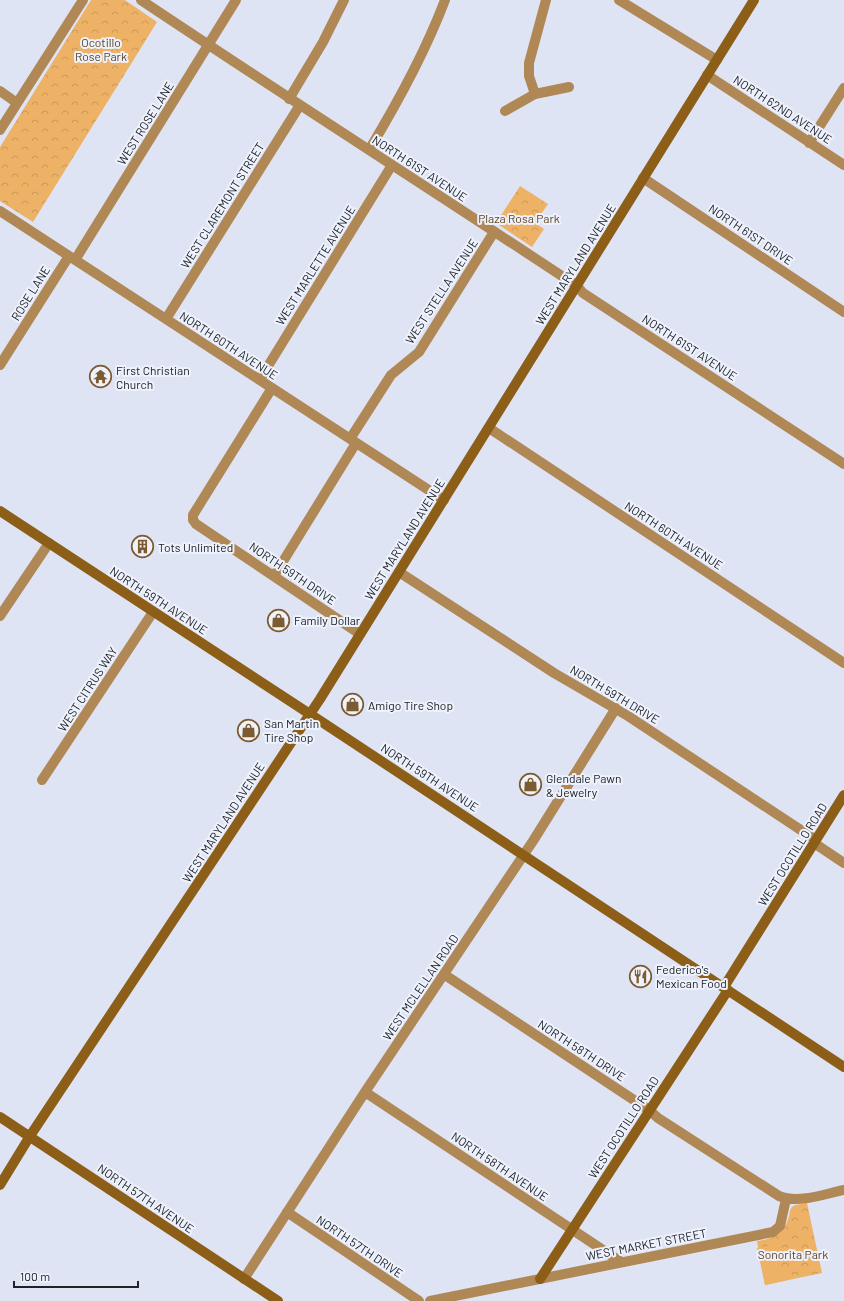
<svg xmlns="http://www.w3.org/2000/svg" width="844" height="1301" font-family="Barlow,sans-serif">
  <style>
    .forest { fill: url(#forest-crowns) }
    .pitch { fill: #edb266 }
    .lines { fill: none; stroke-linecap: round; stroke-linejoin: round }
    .street { stroke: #b08856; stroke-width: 10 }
    .secondary { stroke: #8c5e18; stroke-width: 10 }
    .labels { text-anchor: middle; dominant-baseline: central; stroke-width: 4; stroke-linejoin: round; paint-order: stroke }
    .park-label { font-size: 12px; fill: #5e4421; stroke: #eef2fc }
    .street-label { font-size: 12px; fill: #202228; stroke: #eef2fc }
    .poi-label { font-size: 12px; fill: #202228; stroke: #eef2fc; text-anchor: start }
  </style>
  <defs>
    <pattern id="forest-crowns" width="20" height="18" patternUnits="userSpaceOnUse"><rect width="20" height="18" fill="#edb266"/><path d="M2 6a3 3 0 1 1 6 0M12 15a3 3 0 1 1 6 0" fill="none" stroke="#cb9958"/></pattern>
  </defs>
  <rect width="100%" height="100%" fill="#dfe4f5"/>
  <!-- forest -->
  <path class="forest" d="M91,0H125L157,22L33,222L0,201V147Z
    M520,186L548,204L535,223L544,229L532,247L496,223Z
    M807,1203L822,1273L765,1285L757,1241C771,1239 784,1235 788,1219C790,1216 789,1210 792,1207C795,1204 802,1204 807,1203Z"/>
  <!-- pitch -->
  <path class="pitch" d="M776,1244L784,1281L765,1285L757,1248Z"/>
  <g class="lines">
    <!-- street -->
    <path class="street" d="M141,0C286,97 432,190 577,286L583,293L844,464
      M619,0L717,60
      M707,75L844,165
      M0,91L17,103
      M535,94L529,76V63L546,0
      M289,99L323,42L344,0
      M505,111L535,94L569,87
      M0,130L83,0
      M809,143L844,88
      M369,150C398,102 425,53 445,0
      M643,178L844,312
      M0,211L444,500
      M75,260L236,0
      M166,319L300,105
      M0,365L69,256
      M260,379L392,165
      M272,388L193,515V520L196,524L360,634
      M489,428L844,663
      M350,439L391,375L419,352L494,232
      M399,572L554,673L628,716L816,840
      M274,576L356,443
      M0,616L49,543
      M42,780L153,612
      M814,843L844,863
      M445,975L649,1110L658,1118L779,1196C799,1204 824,1194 844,1190
      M365,1092L621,1262
      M287,1212L419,1301
      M244,1279L365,1092L533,841L616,708
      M430,1301L773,1232L780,1226L786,1199"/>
    <!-- secondary -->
    <path class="secondary" d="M0,511L322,722L844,1067
      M724,987L844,795
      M0,1117L278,1301
      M0,1185L30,1136L320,699L754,0
      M540,1279L728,990"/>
  </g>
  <!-- icons -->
  <defs>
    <symbol id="temple-ring" viewBox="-11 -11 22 22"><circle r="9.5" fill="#eef2fc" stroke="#7c5b31" stroke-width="1.5"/><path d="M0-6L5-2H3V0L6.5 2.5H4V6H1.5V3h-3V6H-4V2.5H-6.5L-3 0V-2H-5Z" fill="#7c5b31"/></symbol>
    <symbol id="building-ring" viewBox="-11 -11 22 22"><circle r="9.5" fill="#eef2fc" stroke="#7c5b31" stroke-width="1.5"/><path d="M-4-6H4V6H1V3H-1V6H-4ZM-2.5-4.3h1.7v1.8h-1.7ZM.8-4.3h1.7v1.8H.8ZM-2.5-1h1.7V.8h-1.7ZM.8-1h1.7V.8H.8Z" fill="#7c5b31"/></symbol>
    <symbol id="shop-ring" viewBox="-11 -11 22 22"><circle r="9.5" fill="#eef2fc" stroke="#7c5b31" stroke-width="1.5"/><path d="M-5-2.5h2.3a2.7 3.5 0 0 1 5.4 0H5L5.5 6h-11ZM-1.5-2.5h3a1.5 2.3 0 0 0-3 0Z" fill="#7c5b31"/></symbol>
    <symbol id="restaurant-ring" viewBox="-11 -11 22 22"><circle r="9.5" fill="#eef2fc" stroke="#7c5b31" stroke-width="1.5"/><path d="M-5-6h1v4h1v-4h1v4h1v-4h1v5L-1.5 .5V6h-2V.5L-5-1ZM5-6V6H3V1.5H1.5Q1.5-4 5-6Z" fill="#7c5b31"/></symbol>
  </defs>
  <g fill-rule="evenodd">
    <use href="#temple-ring" x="88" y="364" width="25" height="25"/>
    <use href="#building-ring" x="130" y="534" width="25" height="25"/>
    <use href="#shop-ring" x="266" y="608" width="25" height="25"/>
    <use href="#shop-ring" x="340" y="692" width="25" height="25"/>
    <use href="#shop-ring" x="236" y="718" width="25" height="25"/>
    <use href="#shop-ring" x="518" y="772" width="25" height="25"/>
    <use href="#restaurant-ring" x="628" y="964" width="25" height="25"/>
  </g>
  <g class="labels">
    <!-- park labels -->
    <g class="park-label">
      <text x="101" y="42">Ocotillo<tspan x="101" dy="14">Rose Park</tspan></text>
      <text x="519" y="218">Plaza Rosa Park</text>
      <text x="793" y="1254">Sonorita Park</text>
    </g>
    <!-- street labels -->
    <g class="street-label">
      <text transform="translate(783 109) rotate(33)">NORTH 62ND AVENUE</text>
      <text transform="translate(145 123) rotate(-58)">WEST ROSE LANE</text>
      <text transform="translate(420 168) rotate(33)">NORTH 61ST AVENUE</text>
      <text transform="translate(222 205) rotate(-58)">WEST CLAREMONT STREET</text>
      <text transform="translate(751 234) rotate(34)">NORTH 61ST DRIVE</text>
      <text transform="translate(575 264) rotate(-58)">WEST MARYLAND AVENUE</text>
      <text transform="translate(315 265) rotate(-58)">WEST MARLETTE AVENUE</text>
      <text transform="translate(441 291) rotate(-57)">WEST STELLA AVENUE</text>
      <text transform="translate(30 293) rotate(-58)">ROSE LANE</text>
      <text transform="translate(229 345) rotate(33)">NORTH 60TH AVENUE</text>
      <text transform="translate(690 347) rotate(33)">NORTH 61ST AVENUE</text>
      <text transform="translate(674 535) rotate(33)">NORTH 60TH AVENUE</text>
      <text transform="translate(404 539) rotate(-58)">WEST MARYLAND AVENUE</text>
      <text transform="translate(293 573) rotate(34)">NORTH 59TH DRIVE</text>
      <text transform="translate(159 600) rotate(33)">NORTH 59TH AVENUE</text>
      <text transform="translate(87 689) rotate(-57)">WEST CITRUS WAY</text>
      <text transform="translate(615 694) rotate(31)">NORTH 59TH DRIVE</text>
      <text transform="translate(430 777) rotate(33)">NORTH 59TH AVENUE</text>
      <text transform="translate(223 822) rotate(-57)">WEST MARYLAND AVENUE</text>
      <text transform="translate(792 854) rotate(-58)">WEST OCOTILLO ROAD</text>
      <text transform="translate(420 987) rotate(-56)">WEST MCLELLAN ROAD</text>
      <text transform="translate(582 1050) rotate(33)">NORTH 58TH DRIVE</text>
      <text transform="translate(623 1127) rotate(-57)">WEST OCOTILLO ROAD</text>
      <text transform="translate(500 1166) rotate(34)">NORTH 58TH AVENUE</text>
      <text transform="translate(146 1198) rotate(34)">NORTH 57TH AVENUE</text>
      <text transform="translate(646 1244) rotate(-11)">WEST MARKET STREET</text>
      <text transform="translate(360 1246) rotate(34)">NORTH 57TH DRIVE</text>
    </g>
    <!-- poi labels -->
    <g class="poi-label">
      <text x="116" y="370">First Christian<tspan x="116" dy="14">Church</tspan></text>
      <text x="158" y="547">Tots Unlimited</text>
      <text x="294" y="620">Family Dollar</text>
      <text x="368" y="705">Amigo Tire Shop</text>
      <text x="264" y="723">San Martin<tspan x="264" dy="14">Tire Shop</tspan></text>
      <text x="546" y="778">Glendale Pawn<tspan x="546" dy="14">&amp; Jewelry</tspan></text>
      <text x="656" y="969">Federico's<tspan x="656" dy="14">Mexican Food</tspan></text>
    </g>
  </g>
  <!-- scale -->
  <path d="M14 1281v6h124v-6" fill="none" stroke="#202228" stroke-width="2"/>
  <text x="20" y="1281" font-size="12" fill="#202228" stroke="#eef2fc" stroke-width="3" paint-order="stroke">100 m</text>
</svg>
